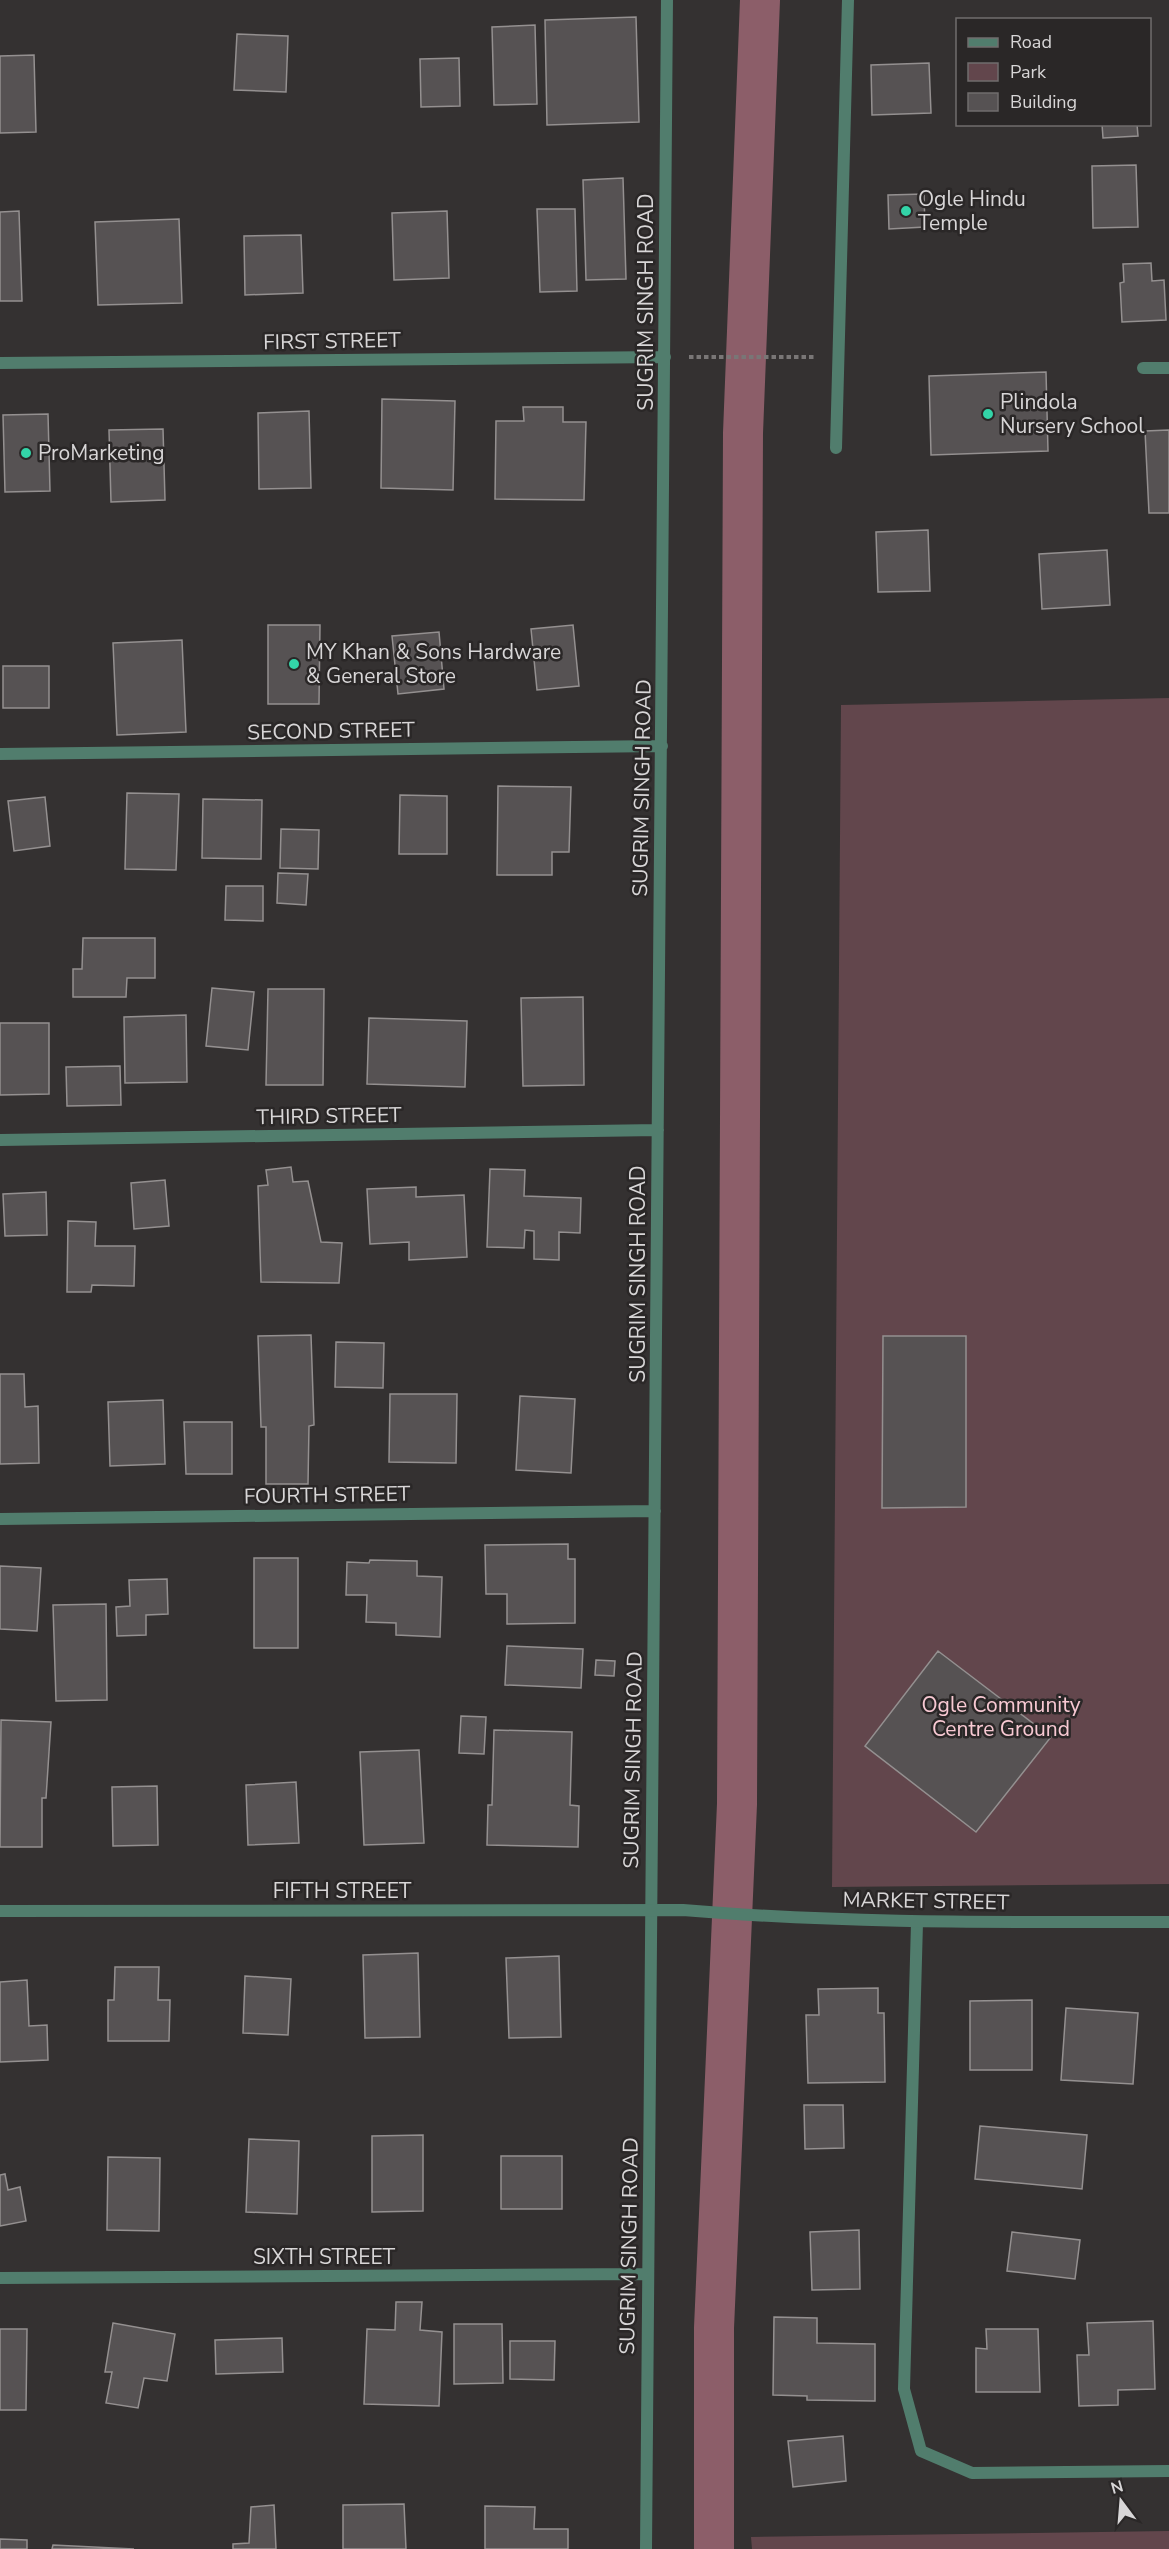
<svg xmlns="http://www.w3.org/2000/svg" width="1169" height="2549" font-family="'Nunito Sans',sans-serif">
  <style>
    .green { fill: #62464c }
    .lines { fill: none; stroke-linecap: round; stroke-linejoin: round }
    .canal { stroke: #8c5e69; stroke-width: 40 }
    .building { fill: #565253; stroke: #949090; stroke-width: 1.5 }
    .path { stroke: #797676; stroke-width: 4; stroke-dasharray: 4.5 3; stroke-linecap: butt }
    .minor { stroke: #517d6d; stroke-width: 12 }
    .tertiary { stroke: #517d6d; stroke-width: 12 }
    .poi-dot { fill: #33d4a8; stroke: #2a2727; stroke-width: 2 }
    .labels { text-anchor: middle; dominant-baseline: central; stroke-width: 5; stroke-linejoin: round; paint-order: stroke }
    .poi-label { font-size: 21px; fill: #d8d6d7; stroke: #2a2727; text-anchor: start }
    .street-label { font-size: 21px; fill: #d8d6d7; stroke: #2a2727 }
    .park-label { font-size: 21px; fill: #f8c9d3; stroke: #2a2727 }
  </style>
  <rect width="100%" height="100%" fill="#343131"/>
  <!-- green -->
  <path class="green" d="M1169,698V1884L832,1887L841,705Z
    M1169,2531V2549H752L751,2537Z"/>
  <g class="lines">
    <!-- canal -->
    <path class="canal" d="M714,2549V2328L737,1804L743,433L760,0"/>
  </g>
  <!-- building -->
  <path class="building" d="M636,17L639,122L547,125L545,20Z
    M535,25L537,104L494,105L492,27Z
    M237,34L288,36L286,92L234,90Z
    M34,55L36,132L0,133V56Z
    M459,58L460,106L421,107L420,59Z
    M929,63L931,113L872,115L871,65Z
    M1102,124H1137L1138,136L1103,138Z
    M1136,165L1138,227L1093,228L1092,166Z
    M623,178L626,279L586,280L583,180Z
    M924,194L925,227L889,229L888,195Z
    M537,209H575L577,291L540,292Z
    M19,211L22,301H0V212Z
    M447,211L449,278L394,280L392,213Z
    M179,219L182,303L98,305L95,222Z
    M301,235L303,293L245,295L244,236Z
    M1151,263L1152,281L1164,280L1166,320L1122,322L1120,283L1124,282L1123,264Z
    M1046,372L1048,451L931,455L929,376Z
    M382,399L455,401L453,490L381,488Z
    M523,407H563V422H586L584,500L495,499L496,421H524Z
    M309,411L311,488L259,489L258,413Z
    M48,414L50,491L5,492L3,415Z
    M163,429L165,500L111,502L109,430Z
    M1169,430V513H1149L1145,431Z
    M928,530L930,591L878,592L876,532Z
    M1107,550L1110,605L1042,609L1039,554Z
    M268,625H320L319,704H268Z
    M573,625L579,686L537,690L531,629Z
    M439,632L444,689L398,694L392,636Z
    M182,640L186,732L117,735L113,643Z
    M3,666H49V708H3Z
    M498,786L571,787L569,852H552V875H497Z
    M127,793L179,794L176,870L125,869Z
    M400,795L447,796V854H399Z
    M45,797L50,846L14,851L8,801Z
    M203,799L262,800L261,859L202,858Z
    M281,829L319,830L318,869L280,868Z
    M278,873L308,874L306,905L277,903Z
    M226,886H263V921L225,920Z
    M83,938H155V978H127L126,997H73V969H82Z
    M212,988L254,992L248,1050L206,1046Z
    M268,989H324L323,1085H266Z
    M583,997L584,1085L523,1086L521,998Z
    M186,1015L187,1082L125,1083L124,1017Z
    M369,1018L467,1021L465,1087L367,1084Z
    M0,1023H49V1094L0,1095Z
    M120,1066L121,1105L67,1106L66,1067Z
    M291,1167L293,1182L308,1181L321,1242L342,1243L339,1283L261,1282L258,1186L268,1185L266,1170Z
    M490,1169L525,1170L524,1196L581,1198L580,1233L559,1232V1260L534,1259V1231L525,1230L524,1248L487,1247Z
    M165,1180L169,1226L134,1229L131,1183Z
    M416,1187V1197L464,1195L467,1257L409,1260V1242L370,1244L367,1189Z
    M46,1192L47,1235L5,1236L3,1194Z
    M68,1221L96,1222L95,1246H135L134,1286L92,1285L91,1292H67Z
    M311,1335L314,1425L309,1426L308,1484H266V1427H261L258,1336Z
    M883,1336H966V1507L882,1508Z
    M336,1342L384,1343L383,1388L335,1387Z
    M0,1374H24L25,1407L38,1406L39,1463L0,1464Z
    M390,1394H457L456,1463L389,1462Z
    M520,1396L575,1399L571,1473L516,1470Z
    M163,1400L165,1464L110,1466L108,1402Z
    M184,1422H232V1474H186Z
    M568,1544V1559H575V1623L507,1624V1594H486L485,1545Z
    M254,1558H298V1648H254Z
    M370,1560L417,1561V1576L442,1577L440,1637L396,1635V1623L366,1622L367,1595H346L347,1562L369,1563Z
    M0,1566L41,1568L37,1631L0,1629Z
    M167,1579L168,1614L146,1615V1635L117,1636L116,1607L130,1606L129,1580Z
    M106,1604L107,1700L56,1701L53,1605Z
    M507,1646L583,1649L581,1688L505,1685Z
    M938,1651L1051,1737L976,1832L865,1746Z
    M596,1660L615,1661L614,1676L595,1675Z
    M461,1716L486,1717L484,1754L459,1753Z
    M1,1720L51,1722L46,1798H42V1847H0Z
    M494,1730L572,1732L570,1805L579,1806L578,1847L487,1845L488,1805H492Z
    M419,1750L424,1843L364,1845L360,1752Z
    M296,1782L299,1843L248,1845L246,1785Z
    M157,1786L158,1845L113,1846L112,1787Z
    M418,1953L420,2037L365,2038L363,1955Z
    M559,1956L561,2037L509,2038L506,1958Z
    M115,1967H159L158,2000H170L169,2041H108V2000H114Z
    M245,1976L291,1979L288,2035L243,2033Z
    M27,1980L29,2026L47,2025L48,2060L0,2062V1982Z
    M878,1988V2013H884L885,2082L808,2083L806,2015H819L818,1989Z
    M1032,2000V2070H970V2001Z
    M1066,2008L1138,2013L1133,2084L1061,2080Z
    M804,2105H843L844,2148L805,2149Z
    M980,2126L1087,2135L1082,2189L975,2179Z
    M423,2135V2211L372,2212V2136Z
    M249,2139L299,2141L297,2214L246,2212Z
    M501,2156H562V2209H501Z
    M108,2157L160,2158L159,2231L107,2230Z
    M5,2174L8,2190L20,2187L26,2221L0,2226V2175Z
    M859,2230L860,2289L812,2290L810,2232Z
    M1012,2232L1080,2240L1075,2279L1007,2271Z
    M396,2302H422L420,2330L442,2332L439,2406L364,2404L367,2329L395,2330Z
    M774,2317L817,2318V2343L875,2344V2401L807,2400V2396L773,2395Z
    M1153,2321L1155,2389L1118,2390V2405L1079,2406L1077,2355H1089L1087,2323Z
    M113,2323L175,2334L167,2381L144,2378L138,2408L106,2403L112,2372H105Z
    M454,2324H502L503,2383L454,2384Z
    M0,2329H27L26,2410H0Z
    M986,2329H1038L1040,2392H976V2348L987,2349Z
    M282,2338L283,2372L216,2374L215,2340Z
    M510,2341H555L554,2380L510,2379Z
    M843,2436L846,2481L793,2487L788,2441Z
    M404,2504L406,2549H343V2505Z
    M274,2505L276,2549H233V2544L249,2543L251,2507Z
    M485,2506L535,2507L534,2529H568V2549H485Z
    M0,2539L27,2540V2549H0Z
    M53,2545L134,2549H52Z"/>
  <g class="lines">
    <!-- path -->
    <path class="path" d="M689,357H814"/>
    <!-- minor -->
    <path class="minor" d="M0,363L665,357
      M1143,368H1169
      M836,448L848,0
      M0,754L662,746
      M0,1140L658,1130
      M0,1519L655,1511
      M917,1923L904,2389L921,2451L972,2473L1169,2471
      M0,2278L648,2274
      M646,2549L667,0"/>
    <!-- tertiary -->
    <path class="tertiary" d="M0,1911L683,1910C845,1924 1007,1922 1169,1922"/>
  </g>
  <!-- markers -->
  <g class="poi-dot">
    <circle cx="906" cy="211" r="6"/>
    <circle cx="988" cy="414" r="6"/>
    <circle cx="26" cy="453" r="6"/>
    <circle cx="294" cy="664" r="6"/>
  </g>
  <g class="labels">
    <!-- poi labels -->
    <g class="poi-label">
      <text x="918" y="199">Ogle Hindu<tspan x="918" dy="24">Temple</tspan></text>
      <text x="1000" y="402">Plindola<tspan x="1000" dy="24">Nursery School</tspan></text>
      <text x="38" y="453">ProMarketing</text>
      <text x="306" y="652">MY Khan &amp; Sons Hardware<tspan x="306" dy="24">&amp; General Store</tspan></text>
    </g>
    <!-- street labels -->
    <g class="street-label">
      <text transform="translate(646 302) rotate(-90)">SUGRIM SINGH ROAD</text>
      <text transform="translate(332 341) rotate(-1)">FIRST STREET</text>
      <text transform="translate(331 731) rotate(-1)">SECOND STREET</text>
      <text transform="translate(642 788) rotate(-89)">SUGRIM SINGH ROAD</text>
      <text transform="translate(329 1116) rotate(-1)">THIRD STREET</text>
      <text transform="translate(638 1274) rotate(-90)">SUGRIM SINGH ROAD</text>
      <text transform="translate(327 1495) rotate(-1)">FOURTH STREET</text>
      <text transform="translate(633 1760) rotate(-89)">SUGRIM SINGH ROAD</text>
      <text x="342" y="1891">FIFTH STREET</text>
      <text transform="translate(926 1901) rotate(1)">MARKET STREET</text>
      <text transform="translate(629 2246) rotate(-89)">SUGRIM SINGH ROAD</text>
      <text x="324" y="2257">SIXTH STREET</text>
    </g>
    <!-- park labels -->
    <g class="park-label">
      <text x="1001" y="1705">Ogle Community<tspan x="1001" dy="24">Centre Ground</tspan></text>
    </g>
  </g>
  <!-- legend -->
  <rect x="956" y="18" width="195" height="108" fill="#2a2727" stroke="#706d6d" stroke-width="1.5"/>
  <rect x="968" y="38" width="30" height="9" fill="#517d6d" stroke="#706d6d" stroke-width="1.5"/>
  <text x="1010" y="48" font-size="18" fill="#d8d6d7">Road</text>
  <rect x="968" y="63" width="30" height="18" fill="#62464c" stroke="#706d6d" stroke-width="1.5"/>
  <text x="1010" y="78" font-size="18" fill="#d8d6d7">Park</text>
  <rect x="968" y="93" width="30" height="18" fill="#565253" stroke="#706d6d" stroke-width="1.5"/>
  <text x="1010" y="108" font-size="18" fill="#d8d6d7">Building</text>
  <!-- north arrow -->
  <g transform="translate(1121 2501) rotate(344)" stroke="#2a2727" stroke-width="4.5" paint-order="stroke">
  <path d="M0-4.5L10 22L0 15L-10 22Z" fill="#d8d6d7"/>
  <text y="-9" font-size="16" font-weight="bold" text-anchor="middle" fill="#d8d6d7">N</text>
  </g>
</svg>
